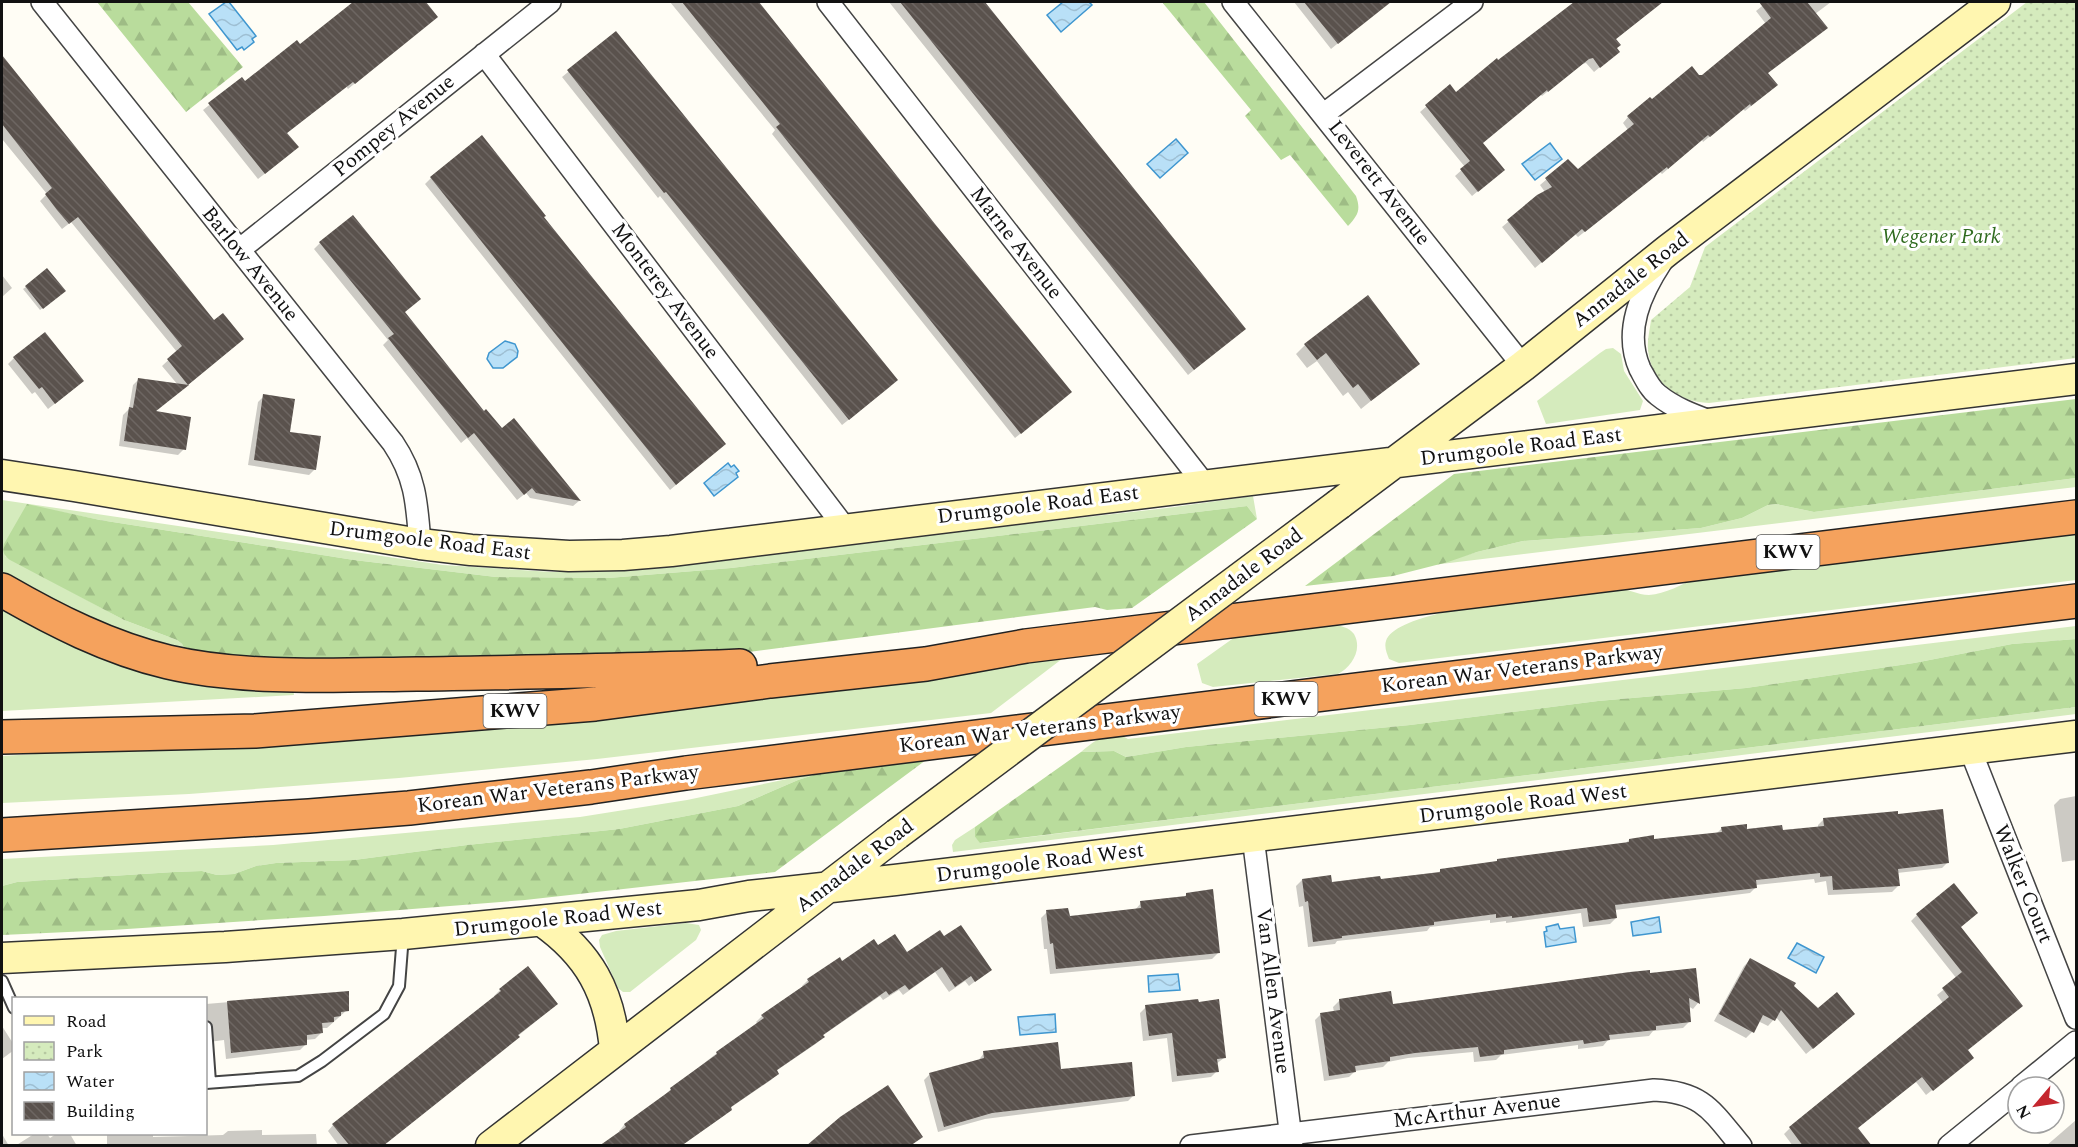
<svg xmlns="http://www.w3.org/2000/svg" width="2078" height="1147" font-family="Spectral,serif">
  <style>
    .grass { fill: #d5ebbd }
    .forest { fill: url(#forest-firs) }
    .park { fill: url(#park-dots) }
    .water { fill: url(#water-waves); stroke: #3f96cf; stroke-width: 1.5 }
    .shadow { fill: #0003 }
    .building { fill: url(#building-back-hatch) }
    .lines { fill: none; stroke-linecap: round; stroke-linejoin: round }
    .lane-casing { stroke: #444; stroke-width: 14 }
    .street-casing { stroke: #444; stroke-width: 24 }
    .secondary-casing { stroke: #333; stroke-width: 33 }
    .highway-casing { stroke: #222; stroke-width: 36 }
    .lane { stroke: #fff; stroke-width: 10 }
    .street { stroke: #fff; stroke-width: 21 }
    .secondary { stroke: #fff6b0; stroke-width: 30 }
    .highway { stroke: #f5a25d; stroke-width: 33 }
    .secondary-bridge-casing { stroke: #333; stroke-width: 33; stroke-linecap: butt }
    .secondary-bridge { stroke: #fff6b0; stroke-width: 30 }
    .labels { text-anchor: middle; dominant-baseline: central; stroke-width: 6; stroke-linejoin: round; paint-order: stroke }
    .shield { fill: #fff; stroke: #585858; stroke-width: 1.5 }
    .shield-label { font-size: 20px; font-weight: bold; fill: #111 }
    .street-label { font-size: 21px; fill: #111; stroke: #fff }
    .park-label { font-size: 21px; font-style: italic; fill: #2f6b1f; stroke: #fff }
  </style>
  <defs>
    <pattern id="forest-firs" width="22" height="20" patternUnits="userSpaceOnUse" patternTransform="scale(1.5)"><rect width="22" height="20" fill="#b9dc9c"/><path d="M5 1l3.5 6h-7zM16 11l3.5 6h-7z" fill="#9ebc85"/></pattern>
    <pattern id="park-dots" width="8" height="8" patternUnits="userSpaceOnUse" patternTransform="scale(1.5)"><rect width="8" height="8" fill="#d5ebbd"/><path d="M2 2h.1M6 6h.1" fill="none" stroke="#b6c8a1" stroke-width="1.8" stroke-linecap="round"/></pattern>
    <pattern id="water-waves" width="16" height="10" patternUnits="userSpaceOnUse" patternTransform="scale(1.5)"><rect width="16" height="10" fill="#b9e0f7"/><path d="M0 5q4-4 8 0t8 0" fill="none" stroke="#9ebfd3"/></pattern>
    <pattern id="building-back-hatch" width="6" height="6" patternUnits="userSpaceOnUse" patternTransform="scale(1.5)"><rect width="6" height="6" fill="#5a524d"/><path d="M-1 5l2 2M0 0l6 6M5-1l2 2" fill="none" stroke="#6d6662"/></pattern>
  </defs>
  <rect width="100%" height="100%" fill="#fffdf5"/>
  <!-- grass -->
  <path class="grass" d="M1613,348L1621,354L1624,371L1643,401L1640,410L1546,424L1537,401L1600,353L1606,349Z
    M2076,478V487L1433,565L1477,552L1523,541L1701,528L1742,518L1768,505L1776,504L1814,512Z
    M1253,496L1257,519L1247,506L731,568L608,578L496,577L354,560L100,520L27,505L5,556L124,620L177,640L182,644L186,651L99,623L2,573V500L443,565L552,572L600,571L686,565L848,544L1167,508Z
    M2076,530V580L1423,660L1399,663L1389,659C1387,654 1384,647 1386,641C1396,611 1516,601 1546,597C1568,594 1591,589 1614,588C1625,587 1637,595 1649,595C1665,594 1683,584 1696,578Z
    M2,599L293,686L294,695L2,711Z
    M1333,624C1340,626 1349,627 1354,634C1363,650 1351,667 1338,674L1213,687L1202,683L1197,664L1235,637Z
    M2076,626V639L2012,644L1914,663L1746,688L1598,701L1410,725L1186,747L1126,757L1114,751L1081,752C1095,740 1110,728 1128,739Z
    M1075,649L991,713L597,759L399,778L189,794L2,803V756L269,740Z
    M2076,707V714L953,852L952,845L955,840L975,827V837L981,843Z
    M826,771L798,780L738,806L619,829L467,845L354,860L276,863L256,866L234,874L217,875L202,871L174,872L17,882L2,886V859L273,845L580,817L687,800Z
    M686,923L699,925L701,930L696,940L630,992H623L618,988L600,947L599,940L602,935L616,931Z"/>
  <!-- forest -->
  <path class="forest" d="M97,2H188L243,67L186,112Z
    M1162,2H1204L1356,196C1361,210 1358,215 1348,226L1290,155L1281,160L1245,116L1251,110Z
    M2076,399V478L1814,512L1776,504L1768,505L1742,518L1701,528L1523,541L1477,552L1448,562L1393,576L1305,586L1454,474Z
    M27,504L100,520L354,560L496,577L608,578L731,568L1247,506L1257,519L1132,608L1107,610L1095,607L725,655L576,660L238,659L186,651L182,644L177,640L124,620L10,560C4,555 2,552 4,544Z
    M2076,639V707L980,843L975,837V827L1081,752L1114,751L1126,757L1186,747L1410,725L1598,701L1746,688L1914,663L2012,644Z
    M926,760L775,872L525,900L324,916L112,930L2,935V886L17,882L174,872L202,871L217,875L234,874L256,866L276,863L354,860L467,845L619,829L738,806L798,780L826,771Z"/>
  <!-- park -->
  <path class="park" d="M2027,2H2076V358L1709,403C1678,402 1650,381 1648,349C1647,340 1650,329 1651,320L1690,287L1705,247Z"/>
  <!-- water -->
  <path class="water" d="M226,2H229L256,36L252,39L254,42L244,50L242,47L237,50L209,14Z
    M1063,2H1089L1092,5L1061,32L1047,15Z
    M1176,139L1188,153L1160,178L1147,164Z
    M1550,143L1562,159L1535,180L1522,164Z
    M505,341L515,344L518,351L517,357L503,368H493L487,359L489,353Z
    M728,463L731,467L734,465L739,471L736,473L738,477L714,496L704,483Z
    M1659,917L1661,932L1633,936L1631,922Z
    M1558,924L1560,929L1574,927L1576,942L1546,947L1544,932L1547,931L1546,927Z
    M1797,943L1824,957L1816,973L1788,958Z
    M1178,974L1180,990L1149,992L1148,976Z
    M1055,1014L1056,1032L1020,1035L1018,1017Z"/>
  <!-- shadow -->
  <path class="shadow" d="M355,2H424L436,17L348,89L346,86L286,134L291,153L258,179L203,110L242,79L245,83L300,46Z
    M670,2H757L934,225L1064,398L1015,438L772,134L775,130Z
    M889,2H982L1244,329L1188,375Z
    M1294,2H1381L1384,5L1331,49Z
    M1576,2H1662L1615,40V49L1612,57L1594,72L1586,63L1582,64L1542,96L1540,94L1481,143L1497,175L1472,196L1455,176L1465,167L1420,112L1450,86L1456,94Z
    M1767,2H1831L1815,14L1767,74L1770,91L1745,111L1743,109L1703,142L1702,140L1662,174L1660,172L1578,237L1575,234L1535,268L1502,227L1538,197L1545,192L1540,185L1568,161L1577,171L1628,130L1623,123L1628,117L1652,102L1703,76L1766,24L1756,11Z
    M616,33L891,386L842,425L660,196L658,198L562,77Z
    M2,57L214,323L236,345L154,413L184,449L178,455L119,446L123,415L129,409L133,385L139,379L178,385L162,366L177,352L71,222L62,229L40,201L47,194L2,139Z
    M431,178L543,218L724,444L670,490L425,184Z
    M320,243L404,312L484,413L501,430L514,420L579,501L573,506L530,498L526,493L517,500L467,438L461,443L383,345L388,340L314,249Z
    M2,275L12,288L2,297Z
    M26,287L62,293L40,310L23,289Z
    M1367,297L1418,363L1361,409L1348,392L1343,396L1317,361L1307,368L1296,354L1305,345Z
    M14,358L76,387L48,409L35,392L32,394L8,364Z
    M264,396L315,469L309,475L248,465L258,402Z
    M2076,796V860L2062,862L2054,805L2060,799Z
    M1897,816L1948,862L1942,868L1897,873L1898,886L1892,892L1828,895L1826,881L1815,883L1814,879L1756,885V887L1750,893L1615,910L1616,918L1610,924L1583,927L1581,913L1506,923V921L1490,923V920L1430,927L1427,931L1337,941L1335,944L1308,947L1303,906L1299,907L1296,886L1302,880L1331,884L1379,881L1437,874L1441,870L1495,863L1498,860L1625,844L1629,840H1653L1716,834L1722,828L1781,832L1818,828V825L1824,819Z
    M1187,894L1218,953L1212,959L1050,974L1047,949H1044L1041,918L1047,912L1068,918L1135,910L1141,903L1183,898Z
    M1917,915L1959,928L2021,1006L1966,1050V1063L1926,1095L1916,1082L1857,1128L1865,1146H1793L1784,1134L1790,1128L1943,1003L1937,995L1957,979L1911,921Z
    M944,939L990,970L969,986L965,981L949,992L935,972L903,995L899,990L883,1000L880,996L822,1036L817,1043L776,1071L777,1074L771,1080L730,1108L725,1115L684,1144L685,1146H601L620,1133L619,1131L624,1125L666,1096L665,1095L671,1089L717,1053L758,1024L756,1022L762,1016L803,988L802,986L808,980L842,963L878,947L907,954Z
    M1750,960L1792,986L1818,1010L1847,1020L1806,1054L1776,1017L1768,1026L1758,1021L1752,1032L1746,1038L1714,1021L1744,966Z
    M1695,970L1698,1003L1693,1009L1688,1006L1689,1022L1683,1028L1653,1031L1649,1036L1608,1040L1603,1046L1578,1049V1045L1501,1055L1496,1060L1474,1062L1473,1052L1408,1058L1388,1062L1383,1067L1355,1071L1349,1077L1324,1081L1315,1020L1321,1014L1334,1012L1333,1007L1339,1001L1392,1005Z
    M500,990L550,1010L382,1146H339L328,1131L333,1125L495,997L494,996Z
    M347,992V1010L327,1028H321V1033L315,1039L305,1040L306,1044L300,1050L226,1059L224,1040L209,1042L206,1028V1004Z
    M1146,1007L1224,1058L1216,1064L1217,1071L1211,1077L1172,1082L1167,1038L1143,1041L1140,1013Z
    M2,1026L14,1045V1050L2,1059Z
    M984,1053L1059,1071L1134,1095L1128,1101L985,1119L938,1132L924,1080L930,1074L978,1061Z
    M2076,1120V1146H2046Z
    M262,1130V1135L316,1134L317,1146H107V1134H153V1137L223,1135L228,1131Z
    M2,1134L9,1146H2Z
    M34,1134H47L50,1138L56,1134H70L77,1146H15Z"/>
  <!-- building -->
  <path class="building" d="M353,2H426L438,17L355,84L353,82L287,133L299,147L265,174L208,103L242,77L245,81L297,40L300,44Z
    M682,2H759L935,224L1072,392L1021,434L776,127L780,124Z
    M900,2H985L1246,329L1194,370Z
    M1304,2H1391L1338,44Z
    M1574,2H1663L1616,39L1621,45L1617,48L1620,52L1600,68L1593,58L1589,59L1548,92L1547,90L1483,143L1505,170L1478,192L1460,169L1470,161L1425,105L1450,84L1456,92L1497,58L1498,60Z
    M1759,2H1807L1828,28L1768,73L1778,85L1751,106L1750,104L1710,137L1708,135L1668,169L1667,167L1585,232L1582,229L1542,263L1507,220L1537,195L1552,187L1545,178L1568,159L1578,169L1634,124L1627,116L1650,97L1652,99L1692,66L1699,75H1702L1771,18Z
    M616,31L898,380L849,420L666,192L664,193L567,70Z
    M2,55L214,320L223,313L244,339L188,385L167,359L182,346L78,217L69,224L57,210L45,194L52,188L2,124Z
    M482,135L546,216L544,217L726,444L676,485L430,177Z
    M353,215L421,299L405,312L484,411L486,409L502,428L514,418L581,501L536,493L532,488L524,495L474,433L468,438L415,372L388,338L394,334L319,242Z
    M47,268L66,291L43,309L25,286Z
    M1368,295L1420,364L1371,401L1358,384L1353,388L1326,353L1317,360L1304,344Z
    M45,332L84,381L55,404L42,387L39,389L13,357Z
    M138,378L189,385L156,411L191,417L186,450L124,441L129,407L133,408Z
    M263,394L295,399L290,432L321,436L316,470L254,460Z
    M1943,809L1949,863L1898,869L1900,886L1833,890L1832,876L1820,877V873L1756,880L1757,888L1615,905L1617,918L1589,922L1587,908L1512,918V916L1496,918V914L1434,922V925L1342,936V938L1313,942L1308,901L1305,902L1302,879L1331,875L1332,882L1380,876L1381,879L1440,872V869L1497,861V859L1629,842V839L1654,835V839L1722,832L1721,827L1747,824V829L1782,825L1783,830L1824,826L1823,818L1898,811V814Z
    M1954,883L1978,913L1961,927L2023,1006L1968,1050L1974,1058L1933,1091L1922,1077L1858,1128L1872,1146H1803L1789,1127L1949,997L1942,988L1962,972L1916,914Z
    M1213,889L1220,953L1056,969L1053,943L1050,944L1046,910L1068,908L1070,916L1141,908L1140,901L1186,896V893Z
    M961,925L992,970L975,982L971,976L955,987L942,967L909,990L905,985L889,995L886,991L823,1035L825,1037L777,1070L779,1074L731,1107L732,1110L681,1146H599L626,1127L624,1124L671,1090L670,1088L717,1054L716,1052L764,1018L761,1015L809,982L807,979L840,957L842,961L874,939L878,945L895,934L907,952L940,930L944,936Z
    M1750,958L1796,983L1794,986L1818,1008L1837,992L1855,1014L1813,1049L1781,1010L1775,1021L1763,1015L1754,1033L1719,1014Z
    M528,966L558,1004L518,1035L520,1037L383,1146H350L332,1124L501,991L499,989Z
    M1696,968L1700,1004L1689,998L1691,1022L1656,1026V1030L1609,1035L1610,1040L1584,1044L1583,1040L1504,1050V1054L1480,1057L1478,1047L1415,1053L1390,1057V1061L1355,1066L1356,1072L1329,1076L1320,1013L1340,1010L1339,999L1391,991L1393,1004L1630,972L1650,970V973Z
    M349,991V1011L341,1012V1016L334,1017V1022L322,1023L323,1033L307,1035V1045L231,1053L227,1001Z
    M1198,999L1199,1002L1219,999L1226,1058L1217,1059L1219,1072L1177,1076L1172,1033L1149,1036L1145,1005Z
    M1058,1042L1061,1069L1132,1062L1135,1096L992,1113L944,1127L929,1073L984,1058L983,1051Z
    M888,1085L923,1137L910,1146H806L840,1117Z"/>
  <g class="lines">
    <defs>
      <path id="lane" d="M2,981L14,1008
        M206,1027L210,1082
        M206,1083L298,1076L322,1061L384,1014L399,986L403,935"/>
      <path id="street" d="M42,2L393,443C416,477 417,505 420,544
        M828,2L1205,485
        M1233,2L1523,366
        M484,54L845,528
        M1324,114L1472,2
        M239,250L550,2
        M1662,261C1641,293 1623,331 1640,369C1645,378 1650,389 1658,395C1674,408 1693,415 1712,422
        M1970,749L2076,1018
        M1253,837L1292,1146
        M2021,1087L2076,1042
        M1191,1146L1654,1090C1703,1092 1712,1111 1741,1146
        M1949,1146L2018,1090"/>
      <path id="secondary" d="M2,475L74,486L420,544L471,550L569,556L623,555L671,551L2076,379
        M1339,504L1523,366L1668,250L1995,2
        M542,921C589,954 610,992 615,1050
        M2,958L225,947L403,934L699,905L749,896L895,880L2076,736
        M491,1146L897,834"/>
      <path id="highway" d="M2,590C54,620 109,648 168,662C245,680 338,675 417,674C525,672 632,671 740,666
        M2,737L255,731L595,704L770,681L926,664L1026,646L2076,517
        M2,835L309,816L409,808L591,787L686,773L2076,601"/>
    </defs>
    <!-- lane casing -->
    <use href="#lane" class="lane-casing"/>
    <!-- street casing -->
    <use href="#street" class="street-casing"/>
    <!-- secondary casing -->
    <use href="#secondary" class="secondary-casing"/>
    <!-- highway casing -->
    <use href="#highway" class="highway-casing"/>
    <!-- lane -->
    <use href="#lane" class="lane"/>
    <!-- street -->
    <use href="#street" class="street"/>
    <!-- secondary -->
    <use href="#secondary" class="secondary"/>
    <!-- highway -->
    <use href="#highway" class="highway"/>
    <defs>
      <path id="secondary-bridge" d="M897,834L1339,504"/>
    </defs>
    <!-- secondary-bridge casing -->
    <use href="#secondary-bridge" class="secondary-bridge-casing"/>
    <!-- secondary-bridge -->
    <use href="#secondary-bridge" class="secondary-bridge"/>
  </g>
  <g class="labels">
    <!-- shield labels -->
    <g class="shield">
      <rect x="1756.5" y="535" width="63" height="34" rx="4.5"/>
      <rect x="1254.5" y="682" width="63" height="34" rx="4.5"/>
      <rect x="483.5" y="694" width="63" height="34" rx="4.5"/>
    </g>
    <g class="shield-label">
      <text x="1788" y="552">KWV</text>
      <text x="1286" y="699">KWV</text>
      <text x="515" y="711">KWV</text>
    </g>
    <!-- street labels -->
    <g class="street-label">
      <text transform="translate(394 126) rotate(-39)">Pompey Avenue</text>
      <text transform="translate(1379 183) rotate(52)">Leverett Avenue</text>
      <text transform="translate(1016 243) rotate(52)">Marne Avenue</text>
      <text transform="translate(250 264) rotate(51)">Barlow Avenue</text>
      <text transform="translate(1631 280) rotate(-38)">Annadale Road</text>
      <text transform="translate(665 291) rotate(53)">Monterey Avenue</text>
      <text transform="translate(1521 447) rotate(-7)">Drumgoole Road East</text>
      <text transform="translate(1038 505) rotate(-7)">Drumgoole Road East</text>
      <text transform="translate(430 541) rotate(7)">Drumgoole Road East</text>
      <text transform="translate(1244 575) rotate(-37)">Annadale Road</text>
      <text transform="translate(1522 669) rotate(-7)">Korean War Veterans Parkway</text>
      <text transform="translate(1040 729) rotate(-7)">Korean War Veterans Parkway</text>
      <text transform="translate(558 789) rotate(-7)">Korean War Veterans Parkway</text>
      <text transform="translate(1523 804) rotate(-7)">Drumgoole Road West</text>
      <text transform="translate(1040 863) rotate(-7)">Drumgoole Road West</text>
      <text transform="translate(855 866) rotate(-37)">Annadale Road</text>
      <text transform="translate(2023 884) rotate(68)">Walker Court</text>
      <text transform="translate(558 919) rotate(-6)">Drumgoole Road West</text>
      <text transform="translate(1273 991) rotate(83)">Van Allen Avenue</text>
      <text transform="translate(1477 1111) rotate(-7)">McArthur Avenue</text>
    </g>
    <!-- park labels -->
    <g class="park-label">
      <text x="1941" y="237">Wegener Park</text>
    </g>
  </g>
  <!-- border -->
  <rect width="2078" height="1147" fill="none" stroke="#111111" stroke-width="6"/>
  <!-- legend -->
  <rect x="12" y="997" width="195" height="138" fill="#ffffff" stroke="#a0a0a0" stroke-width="1.5"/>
  <rect x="24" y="1016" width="30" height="9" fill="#fff6b0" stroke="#a0a0a0" stroke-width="1.5"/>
  <text x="66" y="1027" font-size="18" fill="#111111">Road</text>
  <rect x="24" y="1042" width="30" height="18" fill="url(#park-dots)" stroke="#a0a0a0" stroke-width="1.5"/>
  <text x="66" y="1057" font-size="18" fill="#111111">Park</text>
  <rect x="24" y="1072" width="30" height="18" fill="url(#water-waves)" stroke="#a0a0a0" stroke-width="1.5"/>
  <text x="66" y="1087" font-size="18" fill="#111111">Water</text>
  <rect x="24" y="1102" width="30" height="18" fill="url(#building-back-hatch)" stroke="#a0a0a0" stroke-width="1.5"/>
  <text x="66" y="1117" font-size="18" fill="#111111">Building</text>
  <!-- north arrow -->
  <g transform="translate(2036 1105) rotate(241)"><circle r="28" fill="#ffffff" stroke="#a0a0a0" stroke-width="1.5"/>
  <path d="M0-4.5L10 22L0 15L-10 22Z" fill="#c4262e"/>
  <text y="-9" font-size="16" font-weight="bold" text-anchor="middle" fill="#111111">N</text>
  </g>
</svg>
